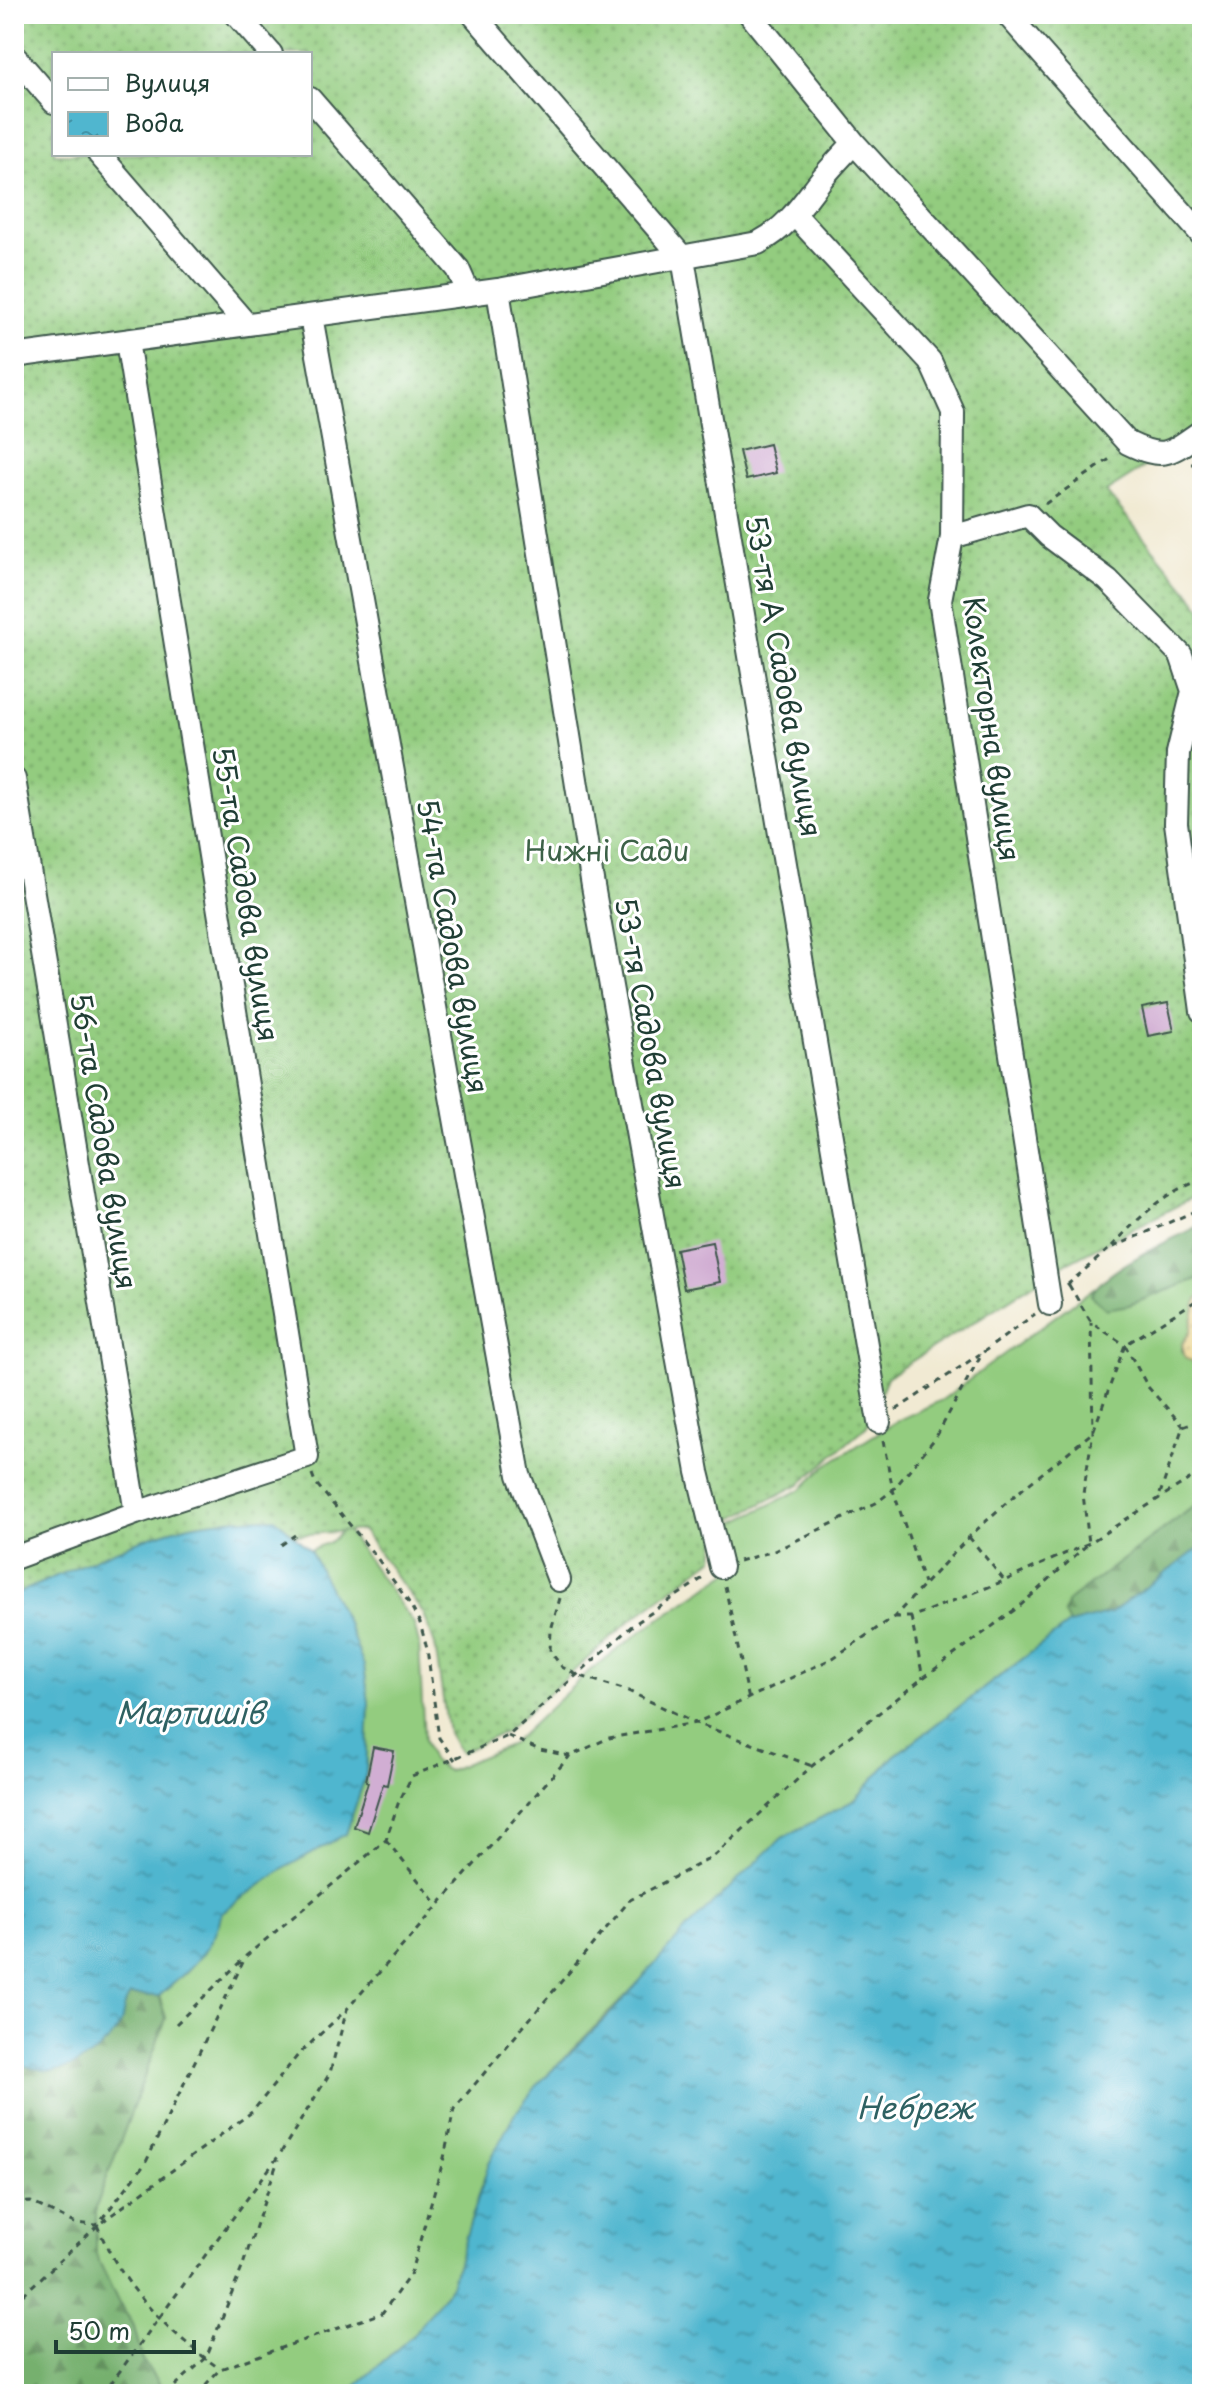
<svg xmlns="http://www.w3.org/2000/svg" width="1216" height="2408" font-family="'Playpen Sans',sans-serif">
  <style>
    .grass { fill: #93cc7f; stroke: #59845a; stroke-width: 2 }
    .forest { fill: url(#forest-firs); stroke: #4a7651; stroke-width: 2 }
    .sand { fill: url(#sand-dots); stroke: #868c69; stroke-width: 2 }
    .garden { fill: url(#garden-dots); stroke: #59845a; stroke-width: 2; fill-rule: evenodd }
    .water { fill: url(#water-ripples); stroke: #387a82; stroke-width: 2 }
    .building { fill: #d1aed3 }
    .lines { fill: none; stroke-linecap: round; stroke-linejoin: round }
    .street-casing { stroke: #3e574c; stroke-width: 26 }
    .path { stroke: #3e574c; stroke-width: 3; stroke-dasharray: 6 6; stroke-linecap: butt }
    .street { stroke: #fff; stroke-width: 22 }
    .labels { text-anchor: middle; dominant-baseline: central; stroke-width: 6; stroke-linejoin: round; paint-order: stroke }
    .street-label { font-size: 28px; fill: #1f3d34; stroke: #fff }
    .park-label { font-size: 28px; fill: #3c6147; stroke: #fff }
    .water-label { font-size: 30px; font-style: italic; fill: #2e6162; stroke: #fff }
  </style>
  <defs>
    <pattern id="forest-firs" width="22" height="20" patternUnits="userSpaceOnUse" patternTransform="scale(2)"><rect width="22" height="20" fill="#76b06e"/><path d="M5 1l3.5 6h-7zM16 11l3.5 6h-7z" fill="#60905b"/></pattern>
    <pattern id="sand-dots" width="8" height="8" patternUnits="userSpaceOnUse" patternTransform="scale(2)"><rect width="8" height="8" fill="#eeda9e"/><path d="M2 2h.1M6 6h.1" fill="none" stroke="#ccbc89" stroke-width="1.8" stroke-linecap="round"/></pattern>
    <pattern id="garden-dots" width="8" height="8" patternUnits="userSpaceOnUse" patternTransform="scale(2)"><rect width="8" height="8" fill="#93cc7f"/><path d="M2 2h.1M6 6h.1" fill="none" stroke="#77a769" stroke-width="1.8" stroke-linecap="round"/></pattern>
    <pattern id="water-ripples" width="26" height="14" patternUnits="userSpaceOnUse" patternTransform="scale(2)"><rect width="26" height="14" fill="#50b6cf"/><path d="M2 4q2-2 4 0t4 0M15 11q2-2 4 0t4 0" fill="none" stroke="#4295a9"/></pattern>
  </defs>
  <rect width="100%" height="100%" fill="#fff"/>
  <filter id="ink" filterUnits="userSpaceOnUse"><feTurbulence type="fractalNoise" baseFrequency=".0125" numOctaves="2"/><feDisplacementMap in="SourceGraphic" scale="16" xChannelSelector="R" yChannelSelector="G"/><feConvolveMatrix kernelMatrix="1 2 1 2 8 2 1 2 1" color-interpolation-filters="sRGB"/></filter>
  <filter id="wash" filterUnits="userSpaceOnUse"><feTurbulence type="fractalNoise" baseFrequency=".006" numOctaves="4" result="noise"/><feDisplacementMap in="SourceGraphic" scale="32" xChannelSelector="R" yChannelSelector="G"/><feGaussianBlur stdDeviation="1.8" result="paint"/><feColorMatrix in="noise" values="0 0 0 0 0 0 0 0 0 0 0 0 0 0 0 0 0 1.4 0 .05"/><feComposite in="paint" operator="in"/></filter>
  <g filter="url(#wash)">
    <rect width="100%" height="100%" fill="#f1ead3"/>
    <!-- grass -->
    <path class="grass" d="M1202,1277V1296L1197,1299L1190,1332L1182,1344V1351L1202,1360V1495L1197,1504L1068,1601L1064,1614L1069,1624L894,1756L855,1800L782,1838L539,2083L489,2163L451,2285L412,2336L346,2394H166L143,2361L133,2324L118,2302L96,2255V2207L166,2018L159,1996L188,1971L222,1912L288,1866L346,1833L366,1774L369,1703L364,1666L348,1625L310,1550L330,1542L345,1528L414,1624L419,1644L424,1741L432,1760L447,1771L512,1744L588,1672L639,1633L736,1567L730,1533L733,1523L802,1489L825,1466L897,1421L942,1400L1095,1287L1091,1295L1129,1305Z"/>
    <!-- forest -->
    <path class="forest" d="M1202,1224V1277L1129,1305L1106,1309L1091,1295C1105,1268 1174,1239 1202,1224Z
      M1202,1495V1546L1111,1613L1069,1624L1064,1614L1068,1601L1197,1504Z
      M130,1995L159,1996L166,2018L96,2207V2255L118,2302L133,2324L143,2361L166,2394H14V2064L120,2024L123,2004Z"/>
    <!-- sand -->
    <path class="sand" d="M1202,1296V1360L1193,1362L1185,1357L1182,1344L1190,1332L1197,1299Z"/>
    <!-- garden -->
    <path class="garden" d="M14,14H1202V430L1106,492L1202,608V1193L1068,1262L887,1377L867,1426L800,1484L718,1526L714,1558L631,1620L505,1732L460,1753L448,1733L435,1645L424,1614L362,1530L295,1535L274,1518C243,1519 212,1519 182,1527C124,1543 69,1571 14,1595ZM54,54H310V154H54Z"/>
    <!-- water -->
    <path class="water" d="M275,1518L310,1550L348,1625L364,1666L369,1703L366,1774L346,1834L288,1866L222,1912C214,1950 188,1971 159,1996L130,1995C121,2007 125,2014 120,2025C108,2047 77,2069 52,2071C40,2071 26,2065 14,2064V1595C69,1571 124,1543 182,1527C212,1519 244,1519 275,1518Z
      M1202,1546V2394H346L412,2336L451,2285L489,2163L512,2118L539,2083L610,2014L689,1926L782,1838L855,1800L894,1756L1069,1624L1111,1613Z"/>
    <g id="blocks">
      <!-- building -->
      <path class="building" d="M769,444L776,473L746,480L739,451Z
        M1168,1003L1174,1031L1148,1036L1142,1008Z
        M712,1242L720,1282L684,1289L676,1249Z
        M373,1747L394,1751L387,1785L383,1784L368,1832L354,1827L368,1782L366,1781Z"/>
    </g>
  </g>
  <g filter="url(#ink)">
    <use href="#blocks" fill-opacity="0" stroke="#3e574c" stroke-width="2"/>
    <g class="lines">
      <defs>
        <path id="street" d="M236,14L271,54
          M473,14L683,258L879,1422
          M750,14L854,143L1128,443C1165,461 1170,453 1202,431
          M1007,14L1202,235
          M14,56L54,102
          M310,99L446,255L458,269L469,294
          M99,154L246,324
          M795,215L930,361L953,412L952,537L940,600L1050,1304
          M498,290L593,886L698,1472L721,1567
          M311,316L519,1475L559,1580
          M14,356L498,290L758,243C787,228 801,206 820,181C830,168 842,156 854,143
          M952,537L1028,515L1049,536L1108,580L1181,655L1193,691L1178,753L1176,823L1202,1011
          M14,779L136,1513
          M14,1558L136,1513L307,1457L127,341"/>
      </defs>
      <!-- street casing -->
      <use href="#street" class="street-casing"/>
      <!-- path -->
      <path class="path" d="M1191,464H1202
        M1045,504L1114,456
        M1112,1246C1139,1218 1164,1192 1202,1180
        M1067,1285L1109,1249L1202,1208
        M1069,1285L1091,1322L1125,1345L1148,1387L1183,1426
        M896,1410L980,1354
        M883,1441L893,1490L924,1583
        M312,1474L315,1482L377,1558L410,1604L420,1623L427,1649L439,1738L455,1760
        M1160,1494L1183,1426L1202,1419
        M969,1537L1004,1580
        M281,1545L295,1535
        M739,1561L774,1551L876,1503L893,1490L936,1437L982,1353L1035,1314
        M725,1586L749,1700
        M560,1598L551,1630L550,1651L562,1667L577,1675L626,1690L696,1723L812,1766
        M894,1617H911L1004,1581L1089,1543L1202,1471
        M911,1617L923,1678
        M508,1736L540,1750L570,1756L609,1738L696,1723L833,1658L894,1617L969,1537L1009,1500L1093,1432L1125,1345L1202,1297
        M386,1840L438,1905
        M176,2024L243,1959
        M14,2203L31,2202L74,2223L97,2225L145,2164L246,1956L386,1840L398,1804L412,1776L508,1736L633,1625L703,1578
        M102,2222L252,2112L298,2055L345,2011
        M97,2225C122,2287 166,2330 220,2369
        M14,2303L96,2227
        M103,2394L280,2154L330,2073L347,2009L569,1757
        M166,2394L206,2358L242,2268L278,2160
        M197,2394L220,2369L382,2313L410,2275L444,2158L454,2109L630,1900L713,1857L812,1766L923,1678L1021,1605L1089,1543L1083,1494L1093,1432L1091,1322"/>
      <!-- street -->
      <use href="#street" class="street"/>
    </g>
  </g>
  <g class="labels">
    <!-- street labels -->
    <g class="street-label">
      <text transform="translate(785 676) rotate(80)">53-тя А Садова вулиця</text>
      <text transform="translate(993 729) rotate(82)">Колекторна вулиця</text>
      <text transform="translate(247 894) rotate(81)">55-та Садова вулиця</text>
      <text transform="translate(454 946) rotate(80)">54-та Садова вулиця</text>
      <text transform="translate(652 1043) rotate(80)">53-тя Садова вулиця</text>
      <text transform="translate(105 1141) rotate(81)">56-та Садова вулиця</text>
    </g>
    <!-- park labels -->
    <g class="park-label">
      <text x="607" y="849">Нижні Сади</text>
    </g>
    <!-- water labels -->
    <g class="water-label">
      <text x="190" y="1711">Мартишів</text>
      <text x="915" y="2106">Небреж</text>
    </g>
  </g>
  <!-- margin -->
  <rect width="1216" height="2408" fill="none" stroke="#fff" stroke-width="48"/>
  <!-- legend -->
  <rect x="52" y="52" width="260" height="104" fill="#ffffff" stroke="#a5b1ae" stroke-width="2"/>
  <rect x="68" y="78" width="40" height="12" fill="#ffffff" stroke="#a5b1ae" stroke-width="2"/>
  <text x="124" y="92" font-size="24" fill="#1f3d34">Вулиця</text>
  <rect x="68" y="112" width="40" height="24" fill="url(#water-ripples)" stroke="#a5b1ae" stroke-width="2"/>
  <text x="124" y="132" font-size="24" fill="#1f3d34">Вода</text>
  <!-- scale -->
  <path d="M56 2340v12h138v-12" fill="none" stroke="#1f3d34" stroke-width="4"/>
  <text x="68" y="2340" font-size="24" fill="#1f3d34" stroke="#ffffff" stroke-width="6" paint-order="stroke">50 m</text>
</svg>
